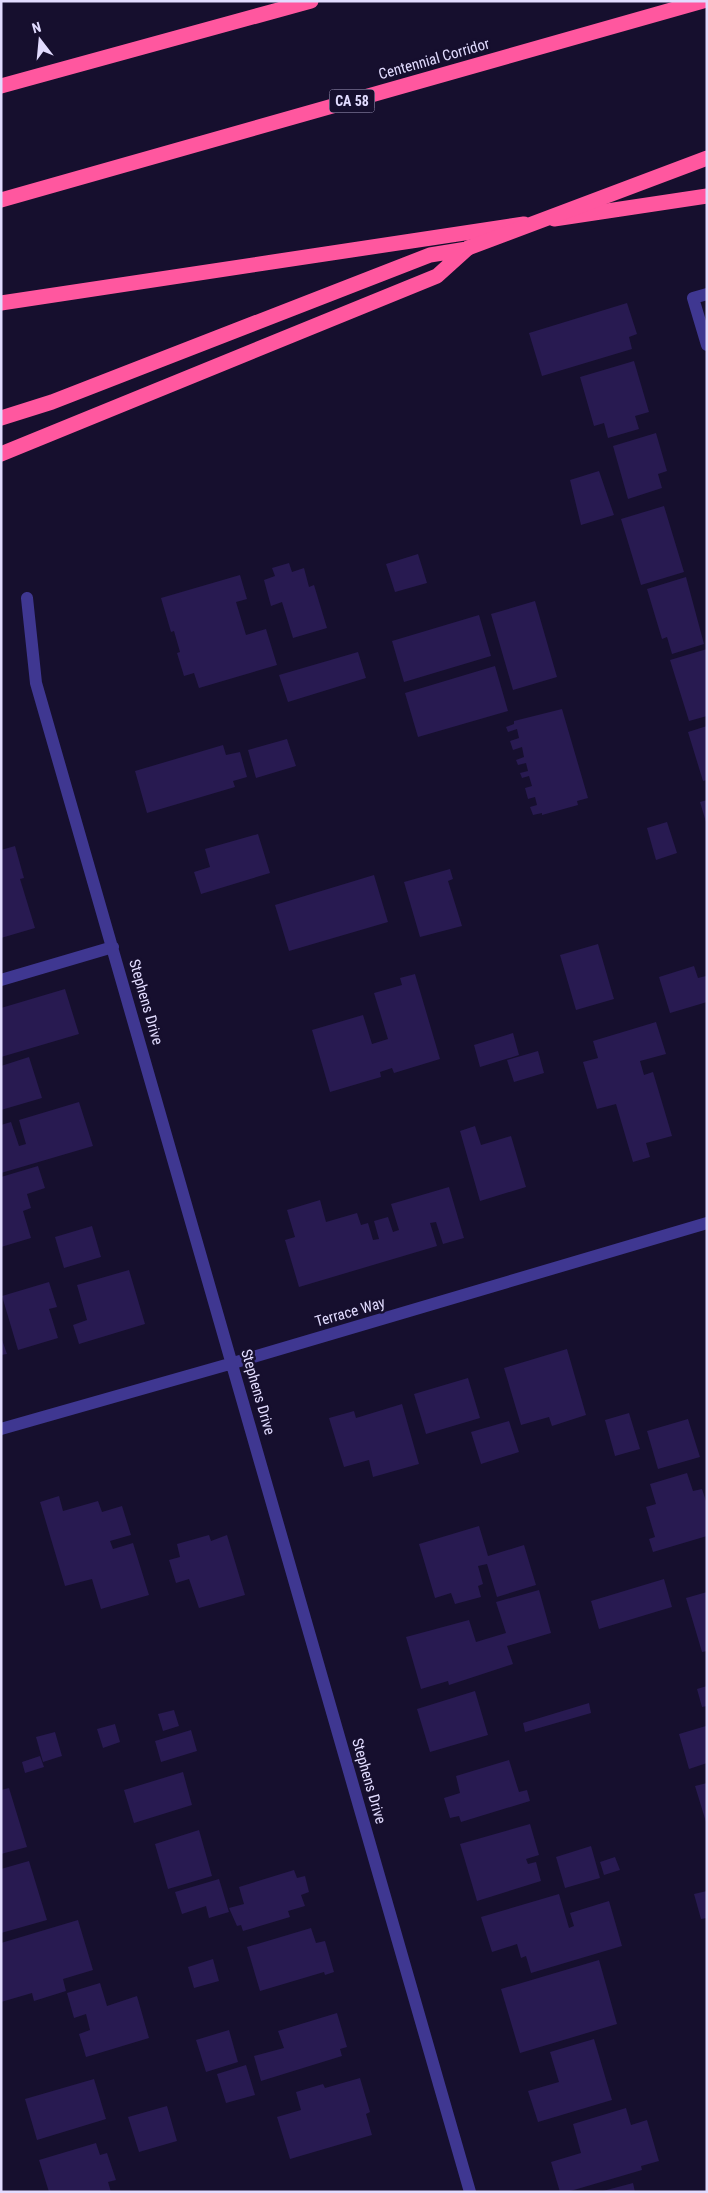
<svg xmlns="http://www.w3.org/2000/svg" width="708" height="2193" font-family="'Roboto Condensed',sans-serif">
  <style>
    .building { fill: #281a51 }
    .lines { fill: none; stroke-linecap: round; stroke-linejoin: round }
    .minor { stroke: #3f3791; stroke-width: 12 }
    .highway { stroke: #ff579f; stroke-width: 15 }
    .highway-bridge { stroke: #ff579f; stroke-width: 15 }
    .labels { text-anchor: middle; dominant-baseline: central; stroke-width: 5; stroke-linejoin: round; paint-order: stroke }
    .shield { fill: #160f2e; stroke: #a59ec0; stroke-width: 1 }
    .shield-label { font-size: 14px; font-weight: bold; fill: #e2dcff }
    .street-label { font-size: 15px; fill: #e2dcff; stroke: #160f2e }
  </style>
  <rect width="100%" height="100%" fill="#160f2e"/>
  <!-- building -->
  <path class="building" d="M627,303L637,334L629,337L632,349L542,376L529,333Z
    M634,361L649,412L635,416L639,429L608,438L604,423L594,426L580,377Z
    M656,433L667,471L658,474L662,488L628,499L613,446Z
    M599,471L614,515L581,525L570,480Z
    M664,506L684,572L641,585L621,519Z
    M418,554L427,583L395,592L386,564Z
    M289,563L292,572L304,568L309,587L314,585L327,628L293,638L282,602L271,606L264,580L275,576L272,568Z
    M240,575L247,599L236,602L246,635L266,629L277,665L199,688L194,673L184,676L177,653L180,652L174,631L171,632L161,598Z
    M686,577L704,644L672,654L667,637L662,639L647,589Z
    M535,601L557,677L513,690L491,614Z
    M479,615L491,656L404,682L392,641Z
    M707,649V716L689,721L670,660Z
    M358,652L366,678L288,702L279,675Z
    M495,666L508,711L418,737L405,693Z
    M562,709L588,798L577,801L578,805L542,815V813L533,815L530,807L537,805L535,797L528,799L525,788L532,786L529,776L522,778L520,773L528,771L526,763L518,765L516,760L524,757L522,747L513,750L510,741L519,738L517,729L508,732L506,727L514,724V721Z
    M707,726V780L703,781L688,732Z
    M287,739L296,766L256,778L248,750Z
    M223,745L226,755L240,752L247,777L233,781L235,787L147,813L135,771Z
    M707,800V822H706L700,802Z
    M667,822L677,853L656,860L647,828Z
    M258,834L270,873L201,894L194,872L210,867L205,849Z
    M15,846L24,878L20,879L35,928L1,938V850Z
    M450,869L453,879L448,881L462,926L420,937L404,882Z
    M374,875L388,922L289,951L275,905Z
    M598,944L614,999L576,1010L560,955Z
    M694,966L698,978L706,976L707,1002L670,1013L659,977Z
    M415,974L440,1059L394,1073L392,1068L380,1072L381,1077L330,1092L312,1030L363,1015L372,1044L388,1039L374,993L402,985L400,978Z
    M65,989L79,1034L1,1057V1008Z
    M656,1022L666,1054L640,1061L644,1075L653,1072L672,1136L646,1143L650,1157L633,1162L616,1104L597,1109L583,1062L598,1058L593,1041Z
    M513,1033L519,1055L480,1067L474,1045Z
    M538,1051L544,1073L514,1082L507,1060Z
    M29,1057L42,1098L1,1110V1066Z
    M79,1102L93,1146L1,1173V1125L11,1122L19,1146L26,1144L19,1120Z
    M475,1126L481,1145L511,1136L526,1187L480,1201L460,1131Z
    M38,1166L45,1188L27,1194L31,1208L23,1211L31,1238L1,1247V1177Z
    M449,1187L464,1238L443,1244L436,1222L430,1223L437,1246L299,1287L285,1240L295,1237L287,1210L320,1200L326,1222L357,1213L361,1225L368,1223L373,1240L379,1239L374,1221L388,1217L393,1232L399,1230L391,1204Z
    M92,1226L101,1257L64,1268L55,1237Z
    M129,1270L145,1324L79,1344L73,1325L87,1320L77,1285Z
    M49,1282L57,1307L49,1309L58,1338L18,1350L2,1296Z
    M1,1337L7,1354L1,1355Z
    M567,1349L586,1415L552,1426L549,1417L521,1425L504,1368Z
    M468,1378L480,1418L426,1434L414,1394Z
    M402,1404L419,1464L373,1477L369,1460L344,1467L329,1418L354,1411L356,1418Z
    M629,1413L640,1449L615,1456L605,1420Z
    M688,1419L700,1457L658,1469L647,1431Z
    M509,1421L519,1452L481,1464L471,1432Z
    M687,1473L693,1491L702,1489L707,1504V1536L653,1552L649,1539L655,1537L646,1507L656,1504L650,1484Z
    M59,1496L63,1511L98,1501L102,1512L122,1506L131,1535L110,1541L113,1549L133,1543L149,1595L101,1609L92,1579L65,1586L40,1502Z
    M479,1526L488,1556L524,1545L536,1585L497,1597L487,1564L478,1566L483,1584L478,1586L481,1597L455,1604L451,1593L435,1598L419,1544Z
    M209,1535L211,1541L227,1535L245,1595L199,1608L189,1579L176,1583L169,1560L180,1557L177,1544Z
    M664,1579L672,1607L599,1629L591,1601Z
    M539,1590L551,1633L507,1646L513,1664L449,1685L448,1681L421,1689L406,1637L469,1620L476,1642L506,1633L496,1602Z
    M707,1592V1651L702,1652L686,1598Z
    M707,1686V1706L702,1707L697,1689Z
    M475,1691L488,1735L430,1752L417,1709Z
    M589,1703L591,1713L525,1732L523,1723Z
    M174,1710L179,1726L163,1731L158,1714Z
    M115,1724L120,1742L103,1748L97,1729Z
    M706,1726L707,1763L689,1769L679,1734Z
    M191,1730L197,1751L161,1762L155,1741Z
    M55,1732L62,1756L43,1762L36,1737Z
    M40,1756L44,1767L25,1773L22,1762Z
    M509,1760L519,1792L527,1790L530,1801L461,1822L459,1816L450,1818L444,1798L460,1793L456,1776Z
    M183,1772L192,1805L134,1823L124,1790Z
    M707,1783V1822H706L695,1786Z
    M9,1788L27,1847L1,1854V1790Z
    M530,1824L539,1855L526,1859L528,1864L536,1862L541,1881L477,1901L460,1844Z
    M199,1830L212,1876L168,1889L155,1844Z
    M591,1846L600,1878L565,1888L556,1857Z
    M615,1857L620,1870L604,1875L600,1862Z
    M29,1861L47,1920L1,1933V1869Z
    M294,1870L297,1878L305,1876L309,1892L301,1895L305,1906L288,1911L290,1917L243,1931L241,1925L237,1926L229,1908L244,1904L239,1887Z
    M219,1879L229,1912L209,1918L206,1906L182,1914L175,1892Z
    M707,1891V1918L701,1919L694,1894Z
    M559,1894L569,1928L574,1926L570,1913L609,1901L622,1946L531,1973L526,1956L521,1958L517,1944L492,1952L481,1917Z
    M78,1920L93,1970L63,1979L66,1991L34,2001L32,1993L1,2002V1943Z
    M311,1928L316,1943L325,1941L334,1972L325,1975L324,1972L260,1991L247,1947Z
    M213,1959L219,1981L194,1988L188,1967Z
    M599,1960L617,2024L520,2053L501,1989Z
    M100,1983L107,2006L137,1996L149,2038L86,2057L79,2034L90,2030L86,2014L74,2018L67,1993Z
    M337,2013L347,2047L340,2049L342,2056L261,2081L254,2056L284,2048L278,2031Z
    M229,2030L238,2062L206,2072L196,2040Z
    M594,2039L612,2100L538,2122L528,2091L559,2082L550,2052Z
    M246,2065L255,2095L226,2103L217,2074Z
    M360,2078L370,2112L366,2114L372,2135L290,2159L277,2117L301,2110L296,2092L323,2084L325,2088Z
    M94,2079L106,2119L37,2140L25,2099Z
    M167,2106L177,2141L139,2152L128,2117Z
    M626,2108L631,2125L647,2120L659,2161L641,2166L642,2170L567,2192H560L551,2162L581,2153L573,2124Z
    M96,2143L100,2155L107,2153L116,2180L108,2182L111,2192H49L39,2160Z
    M633,2183L635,2192H603V2191Z"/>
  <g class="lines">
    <!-- minor -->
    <path class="minor" d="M707,294L693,298L707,345
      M27,598L36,683L470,2192
      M1,980L113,947
      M1,1429L233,1363L707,1223"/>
    <!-- highway -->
    <path class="highway" d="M1,86L311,1
      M1,200L703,1
      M554,219L707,196
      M1,303L524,224
      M1,418L52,402L430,255L467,249
      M1,454L437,276L468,248"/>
    <!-- highway-bridge -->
    <path class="highway-bridge" d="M468,248L707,158"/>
  </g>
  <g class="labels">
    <!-- shield labels -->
    <rect class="shield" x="329.5" y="89.5" width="45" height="23" rx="4"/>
    <g class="shield-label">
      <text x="352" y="101">CA 58</text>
    </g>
    <!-- street labels -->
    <g class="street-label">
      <text transform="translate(434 59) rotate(-16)">Centennial Corridor</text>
      <text transform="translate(146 1002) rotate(74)">Stephens Drive</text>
      <text transform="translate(350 1312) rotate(-16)">Terrace Way</text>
      <text transform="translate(258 1392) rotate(74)">Stephens Drive</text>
      <text transform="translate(369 1781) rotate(74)">Stephens Drive</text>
    </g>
  </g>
  <!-- border -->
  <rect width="708" height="2193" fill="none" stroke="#e2dcff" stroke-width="5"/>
  <!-- north arrow -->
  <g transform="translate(40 40) rotate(344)" stroke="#160f2e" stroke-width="4" paint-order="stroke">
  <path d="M0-4L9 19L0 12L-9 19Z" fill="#e2dcff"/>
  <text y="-8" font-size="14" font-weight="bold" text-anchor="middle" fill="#e2dcff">N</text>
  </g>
</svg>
